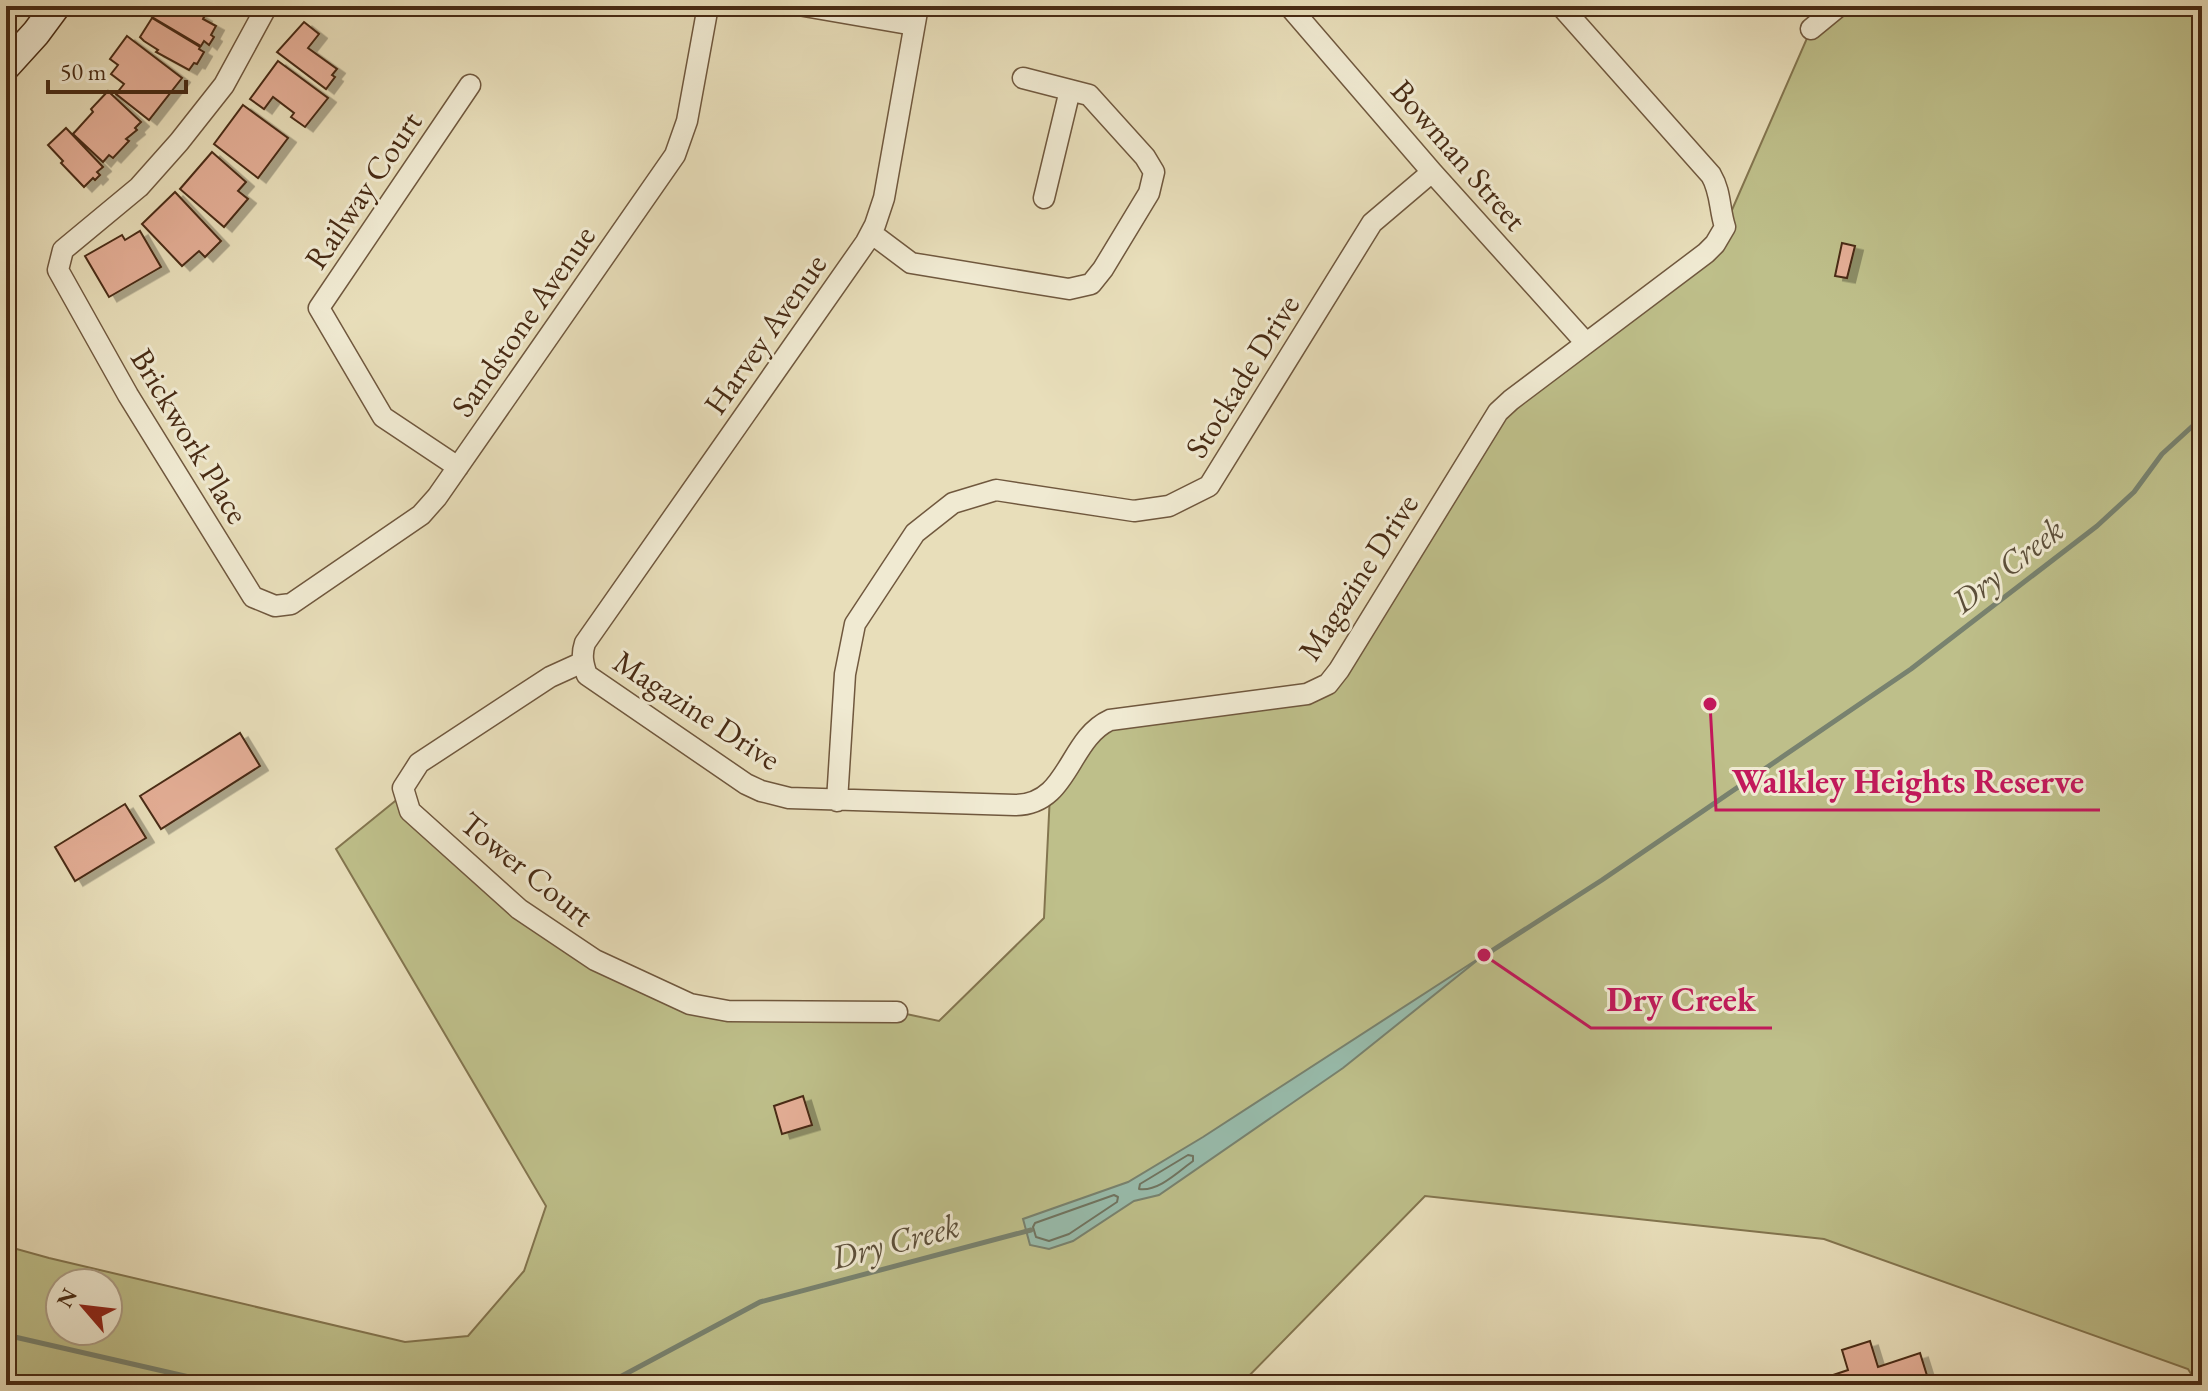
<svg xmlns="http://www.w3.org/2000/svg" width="2208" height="1391" font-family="'EB Garamond',serif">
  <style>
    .green { fill: #bebf8a; stroke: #83754f; stroke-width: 2; fill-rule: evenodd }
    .water { fill: #98bcac; stroke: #78826f; stroke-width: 2 }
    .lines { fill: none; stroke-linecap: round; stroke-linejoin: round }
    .shore { stroke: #707460; stroke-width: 2 }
    .stream { stroke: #78826f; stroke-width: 5 }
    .building { fill: #e4ae96; stroke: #482b14; stroke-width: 2; filter: url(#shadow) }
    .minor-casing { stroke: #70583e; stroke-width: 23 }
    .secondary-casing { stroke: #482b14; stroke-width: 31 }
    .minor { stroke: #f0ead2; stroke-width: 20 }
    .secondary { stroke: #f0ead2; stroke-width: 28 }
    .labels { text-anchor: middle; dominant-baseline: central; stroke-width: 6; stroke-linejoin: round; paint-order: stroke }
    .street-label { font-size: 32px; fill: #482b14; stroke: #f0ead2 }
    .water-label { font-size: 34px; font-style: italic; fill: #5c4f3a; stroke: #f0ead2 }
    .leader { fill: none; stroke: #c2185b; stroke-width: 3 }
    .callout-dot { fill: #c2185b; stroke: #f0ead2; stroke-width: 3 }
    .callout-label { font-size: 34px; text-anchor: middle; font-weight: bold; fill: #c2185b; stroke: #f0ead2; stroke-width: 6; stroke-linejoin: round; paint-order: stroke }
  </style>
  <defs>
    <filter id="shadow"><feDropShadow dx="8" dy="4.5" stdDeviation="0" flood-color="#0004"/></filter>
  </defs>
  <rect width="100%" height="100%" fill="#e8deba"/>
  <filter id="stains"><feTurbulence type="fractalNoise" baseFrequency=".0025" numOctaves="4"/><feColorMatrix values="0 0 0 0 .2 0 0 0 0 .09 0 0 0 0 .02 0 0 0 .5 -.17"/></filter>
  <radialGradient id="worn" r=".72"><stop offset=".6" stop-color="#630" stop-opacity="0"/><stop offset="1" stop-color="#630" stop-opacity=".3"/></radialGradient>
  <!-- green -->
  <path class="green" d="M1839,6H2202V1385H2198L2188,1369L1824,1239L1425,1196L1240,1385H6V1246L49,1258L405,1342L468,1336L524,1271L546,1206L336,849L405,793L576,948L728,1011L897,1012L939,1021L1044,918L1050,794L1102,724L1320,689L1498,412L1721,235L1811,29ZM60,1283H108V1331H60Z"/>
  <!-- water -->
  <path class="water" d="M1484,955L1343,1068L1159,1195L1134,1201L1073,1241L1049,1249L1030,1245L1023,1219L1128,1182L1203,1137Z"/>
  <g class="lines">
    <!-- shore -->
    <path class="shore" d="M1188,1155L1193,1156V1161C1178,1172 1158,1192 1139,1189L1140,1184Z
      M1114,1195L1118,1197L1117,1202L1069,1234L1049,1241L1036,1237L1033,1227L1035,1223Z"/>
    <!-- stream -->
    <path class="stream" d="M1479,959L1602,880L1911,669L2097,526L2134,492L2162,454L2197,422L2202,412
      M6,1335L224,1385
      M605,1385L760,1302L1031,1230"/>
  </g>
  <!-- building -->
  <path class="building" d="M159,6H181L184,8L186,6L204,17L203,19L216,26L211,35L214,37L209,45L204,41L201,46L152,17Z
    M152,18L200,47L199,49L204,52L197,64L194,63L189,70L156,52L158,50L144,41L140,37Z
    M304,22L319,34L308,48L337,69L332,75L335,77L326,89L277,52Z
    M127,36L182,78L149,120L116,94L124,84L111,74L118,65L110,59Z
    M278,61L328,98L305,127L291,117L294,113L273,97L264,109L250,99Z
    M108,91L141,122L135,128L137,130L126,139L129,141L113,158L109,155L103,162L73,134L93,112L91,109Z
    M243,105L288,138L258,178L214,144Z
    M66,128L103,167L97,172L100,175L95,180L93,178L84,187L61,163L63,161L48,145Z
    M212,152L246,182L238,191L248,199L224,227L180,189Z
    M175,192L221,241L205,257L199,251L182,266L142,224Z
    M140,231L161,267L109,297L85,256L122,235L125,240Z
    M1842,243L1855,246L1847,278L1835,276Z
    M240,733L260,766L161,829L140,796Z
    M125,804L146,838L75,881L55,847Z
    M803,1096L812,1125L782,1134L774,1106Z
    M1870,1341L1878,1367L1920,1353L1929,1382L1921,1385H1810L1809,1383L1848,1370L1842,1350Z"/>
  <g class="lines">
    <defs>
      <path id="minor" d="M267,6L224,85L179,142L139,187L63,250L58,270L128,395L253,597L275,606L291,604L421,515L437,497L675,155L687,121L708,6
        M804,6L914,25
        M918,6L884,198L875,225L866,242L585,643C581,655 583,664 587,675L746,784L761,791L789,798L1015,805C1069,805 1068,739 1110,720L1307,694L1328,684L1339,670L1498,412L1511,400L1706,253L1715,244L1725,227C1719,208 1721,192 1711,175L1561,6
        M1289,6L1432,172L1586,343
        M1811,29L1839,6
        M1044,198L1070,90
        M871,233L911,263L1069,289L1091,284L1103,269L1149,193L1154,172L1145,157L1089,95L1023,78
        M458,467L383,417L319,308L470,85
        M583,662L550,677L419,763L403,788L410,811L519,909L595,960L690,1004L728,1011L897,1012
        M837,801L845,674L855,624L915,533L953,503L996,490L1134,511L1169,506L1209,486L1372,223L1432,172"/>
      <path id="secondary" d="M6,66L36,33L56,6"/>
    </defs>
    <!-- minor casing -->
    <use href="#minor" class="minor-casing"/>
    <!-- secondary casing -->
    <use href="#secondary" class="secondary-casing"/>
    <!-- minor -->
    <use href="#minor" class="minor"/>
    <!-- secondary -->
    <use href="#secondary" class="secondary"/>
  </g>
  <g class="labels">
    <!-- street labels -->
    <g class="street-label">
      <text transform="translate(1459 155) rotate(49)">Bowman Street</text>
      <text transform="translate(363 190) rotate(-56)">Railway Court</text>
      <text transform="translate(523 321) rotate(-55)">Sandstone Avenue</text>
      <text transform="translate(765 334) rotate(-55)">Harvey Avenue</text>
      <text transform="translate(1242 376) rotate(-58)">Stockade Drive</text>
      <text transform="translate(190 436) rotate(59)">Brickwork Place</text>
      <text transform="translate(1358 577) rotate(-57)">Magazine Drive</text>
      <text transform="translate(697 710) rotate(33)">Magazine Drive</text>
      <text transform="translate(527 869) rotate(39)">Tower Court</text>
    </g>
    <!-- water labels -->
    <g class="water-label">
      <text transform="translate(2007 565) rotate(-38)">Dry Creek</text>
      <text transform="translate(895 1241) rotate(-15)">Dry Creek</text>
    </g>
  </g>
  <!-- callouts -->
  <path class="leader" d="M1710 704L1716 810H2100M1484 955L1591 1028H1772"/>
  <g class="callout-dot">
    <circle cx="1710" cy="704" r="8"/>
    <circle cx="1484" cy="955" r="8"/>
  </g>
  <g class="callout-label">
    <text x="1908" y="793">Walkley Heights Reserve</text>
    <text x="1681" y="1011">Dry Creek</text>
  </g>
  <!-- margin -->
  <rect width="2208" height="1391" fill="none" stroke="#e8deba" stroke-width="32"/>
  <rect x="8" y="8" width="2192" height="1375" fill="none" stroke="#482b14" stroke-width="4"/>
  <rect x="16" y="16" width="2176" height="1359" fill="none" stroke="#482b14" stroke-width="2"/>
  <!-- north arrow -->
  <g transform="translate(84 1307) rotate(298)"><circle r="38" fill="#f0ead2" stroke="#ad9e86" stroke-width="2"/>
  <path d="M0-6L14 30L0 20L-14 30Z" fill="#8f2418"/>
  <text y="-12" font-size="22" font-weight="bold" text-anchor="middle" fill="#482b14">N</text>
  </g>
  <!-- scale -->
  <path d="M48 80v12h138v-12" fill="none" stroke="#482b14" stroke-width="4"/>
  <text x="60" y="80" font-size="24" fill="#482b14" stroke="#f0ead2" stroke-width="6" paint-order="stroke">50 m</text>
  <rect width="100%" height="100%" filter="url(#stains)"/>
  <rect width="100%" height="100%" fill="url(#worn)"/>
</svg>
